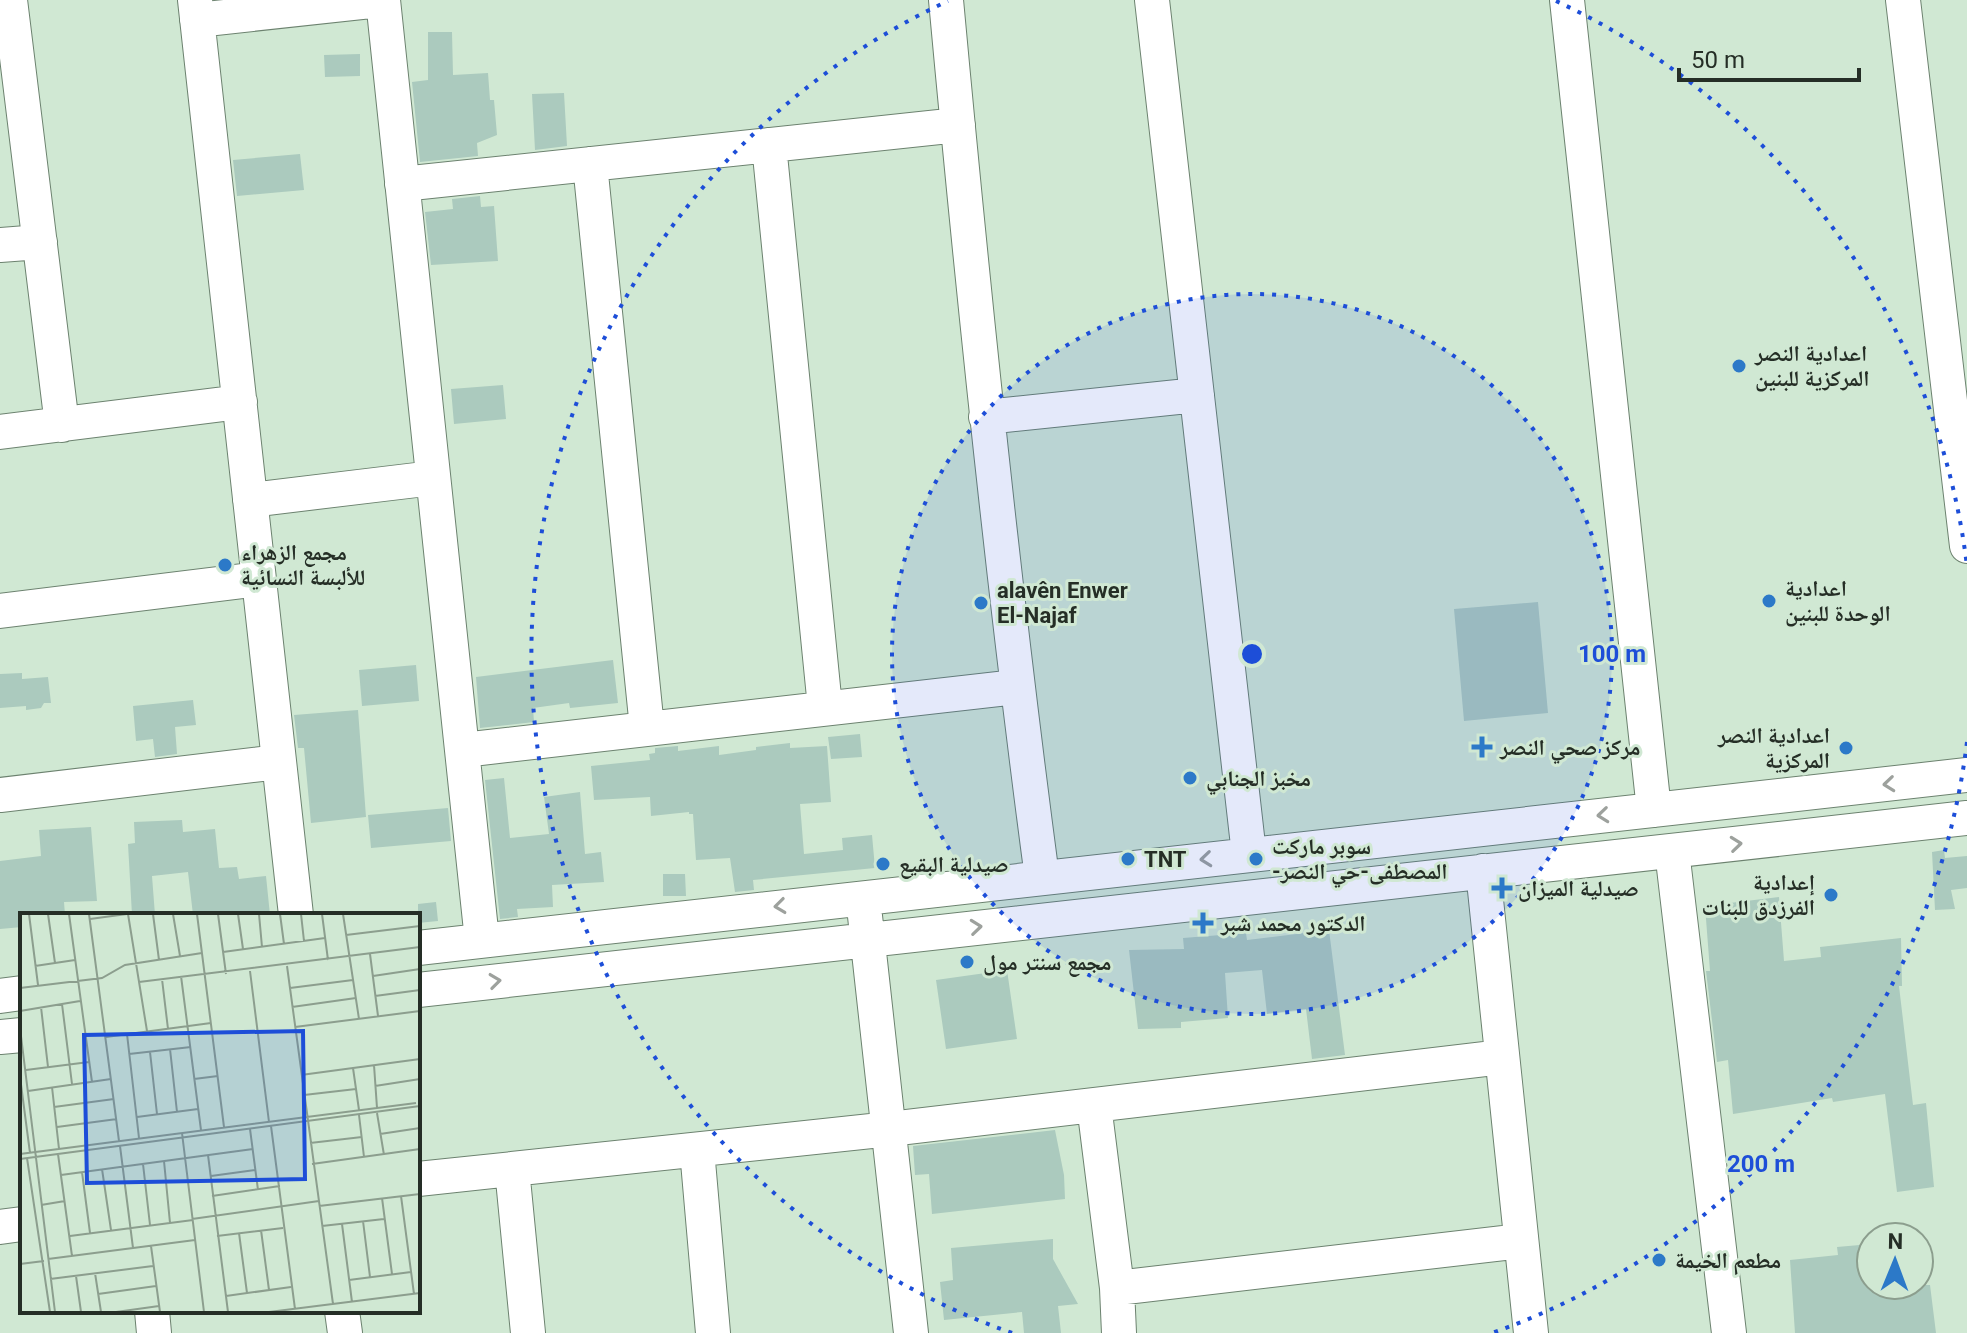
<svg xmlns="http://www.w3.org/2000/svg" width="1967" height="1333" font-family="Roboto,'Noto Naskh Arabic',sans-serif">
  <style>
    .building { fill: #abcabe }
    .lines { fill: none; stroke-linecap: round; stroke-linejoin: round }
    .minor-casing { stroke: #6c826f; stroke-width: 36 }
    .minor { stroke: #fff; stroke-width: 34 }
    .oneway { stroke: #9da19d }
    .ring { fill: none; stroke: #1d4ed8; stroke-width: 4; stroke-dasharray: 4 8 }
    .poi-dot { fill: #2c79c8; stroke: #d0e8d3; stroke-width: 3 }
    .labels { text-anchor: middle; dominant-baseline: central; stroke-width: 6; stroke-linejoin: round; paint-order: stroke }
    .poi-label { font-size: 22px; font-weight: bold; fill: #252e26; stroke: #d0e8d3; text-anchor: start }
    .inset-road { fill: none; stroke: #8c9e8e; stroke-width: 2 }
    .view { fill: #1d4ed8; fill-opacity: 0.15; stroke: #1d4ed8; stroke-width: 4 }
    .inset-edge { fill: none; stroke: #252e26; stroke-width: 4 }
    .centre { fill: #1d4ed8; stroke: #d0e8d3; stroke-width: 4 }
    .ring-label { font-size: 24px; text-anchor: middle; font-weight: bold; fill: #1d4ed8; stroke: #d0e8d3; stroke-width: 6; stroke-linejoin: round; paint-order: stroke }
  </style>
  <rect width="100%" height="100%" fill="#d0e8d3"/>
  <!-- building -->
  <path class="building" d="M428,32H452L453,75L488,73L490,100H494L497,135L477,143L478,156L420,162L412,82L428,80Z
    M360,54V76L325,77L324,55Z
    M564,93L567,146L535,150L532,94Z
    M300,154L304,190L237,196L233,160Z
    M480,196L481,207L494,206L498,261L431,265L425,212L453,209L452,199Z
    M503,385L506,419L454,424L451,389Z
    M1538,602L1548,713L1464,721L1454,609Z
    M613,660L618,703L570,708L569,703L533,708L534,722L480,728L476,677Z
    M416,665L419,701L362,706L359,670Z
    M22,673V679L48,677L51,703H44L41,708L26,710V706L0,708V674Z
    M193,700L196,725L175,727L177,754L155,757L153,739L136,741L133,706Z
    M358,710L366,817L311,823L304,748H298L294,715Z
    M860,734L862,757L831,759L828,737Z
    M790,743V748L827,746L831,802L800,804L804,854L843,850L842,838L872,835L875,868L753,880L754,890L735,892L730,858L696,860L693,814H689V812L651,816L650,797L594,800L591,766L650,760L649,754L655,753V748L678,746V751L719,746V755L756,750V747Z
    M504,778L510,838L549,834L544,797L580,792L585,854L601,852L604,882L552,885L553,907L517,909L518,917L500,919L485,780Z
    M448,808L451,841L371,848L368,815Z
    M182,820L183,832L215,829L219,868L237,867L239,879L266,876L270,915H193L188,872L152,876L155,915H132L128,844L135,843L134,822Z
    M91,827L97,901L64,902L65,915H22V927L0,929V861L41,856L39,830Z
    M1944,850L1945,858L1967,856V888L1951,890L1955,909L1935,910L1932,852Z
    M663,874H685L686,896H663Z
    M1779,897L1784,961L1821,957L1820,947L1901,938L1902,986H1899L1913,1105L1926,1103L1934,1187L1897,1192L1885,1094L1833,1102L1832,1098L1733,1114L1728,1060L1717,1062L1706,971H1710L1705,906Z
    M436,902L438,921L418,923V904Z
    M1329,930L1345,1055L1312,1059L1306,1009L1267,1014L1262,970L1225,973L1228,1018L1181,1022V1028L1138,1029L1129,950L1184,949L1183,938L1246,933L1247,940Z
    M1007,970L1017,1039L946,1049L936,980Z
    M1055,1130L1064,1175L1065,1199L932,1214L929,1174L915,1175L913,1146Z
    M1053,1239V1259L1078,1304L1058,1306L1061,1333H1024L1022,1312L944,1320L940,1282L953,1280L951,1248Z
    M1871,1244V1285H1930L1936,1333H1795L1790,1260L1838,1255L1837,1247Z"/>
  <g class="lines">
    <defs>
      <path id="minor" d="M10,0L62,425
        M195,0L296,915
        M383,0L482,940
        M946,0C973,293 1003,585 1042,877
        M1152,0L1249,854
        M1567,0L1654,810
        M1903,0L1967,546
        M197,20L380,0
        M769,145L825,707
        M590,164L647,728
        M402,184L958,125
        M0,245L40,242
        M986,417L1197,395
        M0,432L240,402
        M250,500L433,478
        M0,611L259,579
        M463,750L1016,687
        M0,795L279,762
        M1672,851L1729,1333
        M1483,871L1531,1333
        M865,916L911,1333
        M418,948L1967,775
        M418,990L1967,818
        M0,996L22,993
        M0,1037L22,1035
        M1094,1105L1117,1288L1119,1333
        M697,1150L713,1333
        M512,1169L528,1333
        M418,1179L890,1129L1502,1057
        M0,1227L22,1224
        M1117,1288L1521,1241
        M152,1311L154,1333
        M342,1311L345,1333"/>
    </defs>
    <!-- minor casing -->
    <use href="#minor" class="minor-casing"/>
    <!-- minor -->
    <use href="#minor" class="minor"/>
  </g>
  <!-- one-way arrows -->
  <defs><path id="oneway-chevron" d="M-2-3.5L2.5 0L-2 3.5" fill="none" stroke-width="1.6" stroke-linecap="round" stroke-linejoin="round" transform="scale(2)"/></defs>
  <g class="oneway">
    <use href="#oneway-chevron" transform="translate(1889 784) rotate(174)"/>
    <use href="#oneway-chevron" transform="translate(1603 815) rotate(174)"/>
    <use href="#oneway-chevron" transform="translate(1736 844) rotate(-6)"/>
    <use href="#oneway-chevron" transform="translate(1206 859) rotate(174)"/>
    <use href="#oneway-chevron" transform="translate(780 906) rotate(173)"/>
    <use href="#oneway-chevron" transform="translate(976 927) rotate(-6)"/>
    <use href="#oneway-chevron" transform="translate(495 981) rotate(-7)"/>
  </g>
  <!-- distance rings -->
  <circle cx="1252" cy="654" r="360" fill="#1d4ed8" fill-opacity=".12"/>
  <g class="ring">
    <circle cx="1252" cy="654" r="360"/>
    <path d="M1967 742A720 720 0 0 1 1492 1333M1012 1333A720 720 0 0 1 948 1M1556 1A720 720 0 0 1 1967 566"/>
  </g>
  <!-- markers -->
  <g class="poi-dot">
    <circle cx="1739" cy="366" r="8"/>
    <circle cx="225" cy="565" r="8"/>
    <circle cx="1769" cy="601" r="8"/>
    <circle cx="981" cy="603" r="8"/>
    <path d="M1478 735h8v8h8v8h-8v8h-8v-8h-8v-8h8z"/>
    <circle cx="1846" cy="748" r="8"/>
    <circle cx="1190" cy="778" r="8"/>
    <circle cx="1128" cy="859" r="8"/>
    <circle cx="1256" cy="859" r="8"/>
    <circle cx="883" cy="864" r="8"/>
    <path d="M1498 876h8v8h8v8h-8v8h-8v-8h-8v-8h8z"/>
    <circle cx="1831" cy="895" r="8"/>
    <path d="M1199 911h8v8h8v8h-8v8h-8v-8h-8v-8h8z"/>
    <circle cx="967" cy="962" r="8"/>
    <circle cx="1659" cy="1260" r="8"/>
  </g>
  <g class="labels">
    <!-- poi labels -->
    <g class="poi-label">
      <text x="1755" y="353">اعدادية النصر<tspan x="1755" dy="25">المركزية للبنين</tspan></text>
      <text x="241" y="552">مجمع الزهراء<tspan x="241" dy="25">للألبسة النسائية</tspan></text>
      <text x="1785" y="588">اعدادية<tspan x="1785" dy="25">الوحدة للبنين</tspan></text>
      <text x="997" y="590">alavên Enwer<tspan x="997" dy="25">El-Najaf</tspan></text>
      <text x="1830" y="735" text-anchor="end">اعدادية النصر<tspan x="1830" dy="25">المركزية</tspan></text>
      <text x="1500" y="747">مركز صحي النصر</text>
      <text x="1206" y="778">مخبز الجنابي</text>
      <text x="1272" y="846">سوبر ماركت<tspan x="1272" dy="25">-المصطفى-حي النصر</tspan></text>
      <text x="1144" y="859">TNT</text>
      <text x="899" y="864">صيدلية البقيع</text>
      <text x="1815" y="882" text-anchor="end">إعدادية<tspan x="1815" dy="25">الفرزدق للبنات</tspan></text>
      <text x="1518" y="888">صيدلية الميزان</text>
      <text x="1221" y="923">الدكتور محمد شبر</text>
      <text x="983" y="962">مجمع سنتر مول</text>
      <text x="1675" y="1260">مطعم الخيمة</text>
    </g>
  </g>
  <!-- overview -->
  <g transform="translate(20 913)">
    <rect width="400" height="400" fill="#d0e8d3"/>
    <path class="inset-road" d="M9,1L18,72M28,1L35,50M49,1L72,169M69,1L99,228M108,1L127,118M133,1L139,47M153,1L160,43M177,1L204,214M198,1L206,61M218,1L223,36M239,1L242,34M260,1L264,31M281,1L284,28M302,1L308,47M323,1L339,106M70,6L107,1M326,22L400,13M203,39L305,25M350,41L358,103M15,53L55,47M267,53L313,391M230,58L249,209M161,63L181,217M353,63L400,56M142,66L148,116M119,69L400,34M0,75L82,65L105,52L182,40M270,75L333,67M355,83L400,77M42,91L52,171M21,94L28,154M272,94L336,85M0,98L60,88M275,114L400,98M0,115L35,399M107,121L119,225M86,124L191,110M150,136L157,199M130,139L137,201M109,141L171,134M354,152L357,195M333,155L339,197M6,157L69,149M281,162L400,146M0,164L10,240M174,166L198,163M355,173L400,166M32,174L39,236M8,178L91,166M284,182L336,176M34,194L94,186M357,200L364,242M339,202L344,244M117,204L178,196M251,213L275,396M37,214L97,206M230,216L238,277M162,220L184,399M360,221L400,215M290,230L342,224M100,233L113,335M0,241L396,190M38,241L52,343M188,242L208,399M7,245L30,399M0,246L400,193M144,248L150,310M123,251L130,312M292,251L400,236M82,256L91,317M62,259L70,320M41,262L233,236M191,263L235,257M192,283L260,273M381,283L394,381M362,285L372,361M21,292L45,288M299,293L400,281M172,306L299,288M343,308L350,364M322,311L332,389M302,313L364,306M241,317L249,377M219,320L227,380M50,323L173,307M197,323L263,315M131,333L140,399M28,346L175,327M0,351L24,348M75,360L81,399M56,363L61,399M30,366L133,353M329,367L391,359M78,381L136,373M206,383L271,374M96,399L139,393M249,399L400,380"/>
    <path class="view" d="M283,118L285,266L67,270L64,122Z"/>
    <rect width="400" height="400" class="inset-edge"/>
  </g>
  <circle cx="1252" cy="654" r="12" class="centre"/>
  <g class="ring-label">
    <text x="1612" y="662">100 m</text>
    <text x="1761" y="1172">200 m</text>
  </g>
  <!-- north arrow -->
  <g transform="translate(1895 1261) rotate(1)"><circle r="38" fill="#d0e8d3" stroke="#8c9e8e" stroke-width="2"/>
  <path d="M0-6L14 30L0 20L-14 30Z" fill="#2c79c8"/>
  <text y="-12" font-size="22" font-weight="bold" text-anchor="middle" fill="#252e26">N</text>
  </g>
  <!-- scale -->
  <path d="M1679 68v12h180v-12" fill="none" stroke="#252e26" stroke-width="4"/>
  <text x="1691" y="68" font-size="24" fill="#252e26" stroke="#d0e8d3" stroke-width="6" paint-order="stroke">50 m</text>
</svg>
